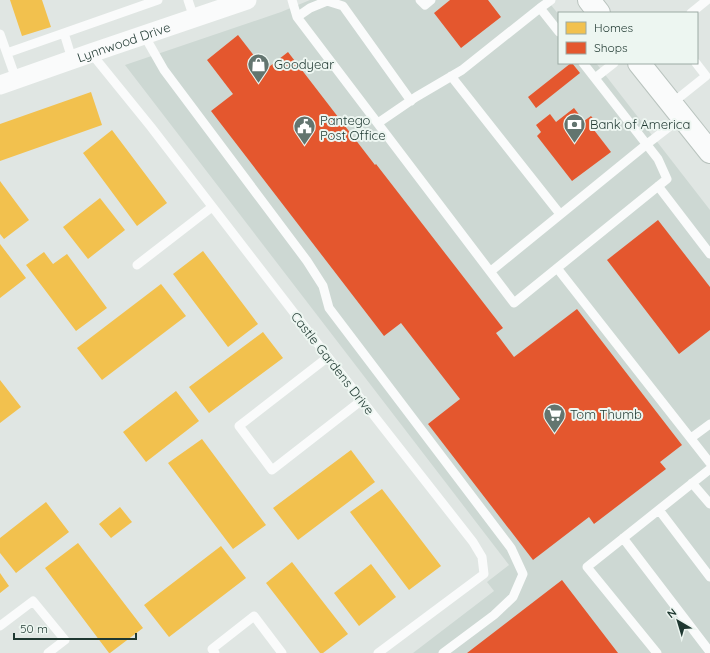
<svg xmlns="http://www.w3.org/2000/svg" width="710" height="653" font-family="Quicksand,sans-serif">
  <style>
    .built { fill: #cdd8d3 }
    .homes { fill: #f2c14e }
    .shops { fill: #e4572e }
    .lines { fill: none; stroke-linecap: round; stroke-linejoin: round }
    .secondary-casing { stroke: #b9c3be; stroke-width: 24 }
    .lane { stroke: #fafbfb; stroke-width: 9 }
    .street { stroke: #fafbfb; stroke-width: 19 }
    .secondary { stroke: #fafbfb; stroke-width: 22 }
    .labels { text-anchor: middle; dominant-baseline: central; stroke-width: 4; stroke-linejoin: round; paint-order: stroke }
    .street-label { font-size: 13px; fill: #1f3831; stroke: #edf6f1 }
    .poi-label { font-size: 13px; fill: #1f3831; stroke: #edf6f1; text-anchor: start }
  </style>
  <rect width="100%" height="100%" fill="#e0e6e3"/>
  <!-- built -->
  <path class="built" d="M310,0H547L559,15V63H596L710,210V653H413L494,591L487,582L509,565L125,65L281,12Z"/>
  <!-- homes -->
  <path class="homes" d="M10,0H42L51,27L22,36Z
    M91,92L102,125L0,161V124Z
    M112,130L167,203L137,226L83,153Z
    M0,181L29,220L4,239L0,234Z
    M100,198L125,230L88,259L63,227Z
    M0,244L26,278L0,298Z
    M203,251L258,324L228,347L173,274Z
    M44,252L53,264L67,254L107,308L76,331L26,265Z
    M161,284L186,316L102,380L77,348Z
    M263,332L283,358L209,413L189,387Z
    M0,380L21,407L0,423Z
    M176,391L199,421L146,462L123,432Z
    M202,439L266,525L233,549L168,463Z
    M351,450L375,482L298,540L273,508Z
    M382,489L441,566L409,590L350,512Z
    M46,502L69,532L16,573L0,553V538Z
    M120,507L132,522L111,538L99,524Z
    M78,543L143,628L110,653H109L45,568Z
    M221,546L246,578L169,637L144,605Z
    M292,562L348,634L323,653H320L266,583Z
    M371,564L396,597L359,626L334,593Z
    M0,573L9,586L0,593Z"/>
  <!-- shops -->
  <path class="shops" d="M450,0H488L501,17L461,48L434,13Z
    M238,35L265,70L288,52L375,165L376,164L503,328L496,333L514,357L577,309L682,445L660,462L666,469L594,524L589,517L533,560L428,424L460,399L401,323L384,336L211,111L233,94L207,60Z
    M571,63H572L580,73L536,108L528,97Z
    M574,108L584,121L591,116L599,126L594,130L611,152L572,181L537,136L541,132L536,125L550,114L556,122Z
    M658,220L710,287V330L679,354L607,260Z
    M562,580L618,653H467Z"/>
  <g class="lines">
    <defs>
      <path id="secondary" d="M589,0L599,13
        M639,63L710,152"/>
    </defs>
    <!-- secondary casing -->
    <use href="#secondary" class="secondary-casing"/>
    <!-- lane -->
    <path class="lane" d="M188,0L194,18
      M292,0L297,17L514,303L667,179L658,159L583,63
      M420,0L425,5L431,0
      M551,0L540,8L559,32
      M691,13L707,0
      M297,17L310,8L327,1L343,6L411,101
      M64,33L72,59
      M0,34L16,79
      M144,35L164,70L307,261L323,286L329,308L511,548L523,574L513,597L494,615L443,653
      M7,53L158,0
      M91,53L151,127L328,357L473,542L482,557L484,574L378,653
      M451,76L560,214
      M595,78L614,63
      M671,104L706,76L696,63
      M378,123L416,97L462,70L540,8
      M658,186L710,254
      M137,265L212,207
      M557,268L710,463
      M491,271L647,144L682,117
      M328,357L239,426L272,470L362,400
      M691,438L710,424
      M692,483L710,504
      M659,510L710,577
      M623,538L710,652
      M0,626L33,601L65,640L48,653
      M215,653L212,649L254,616L282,653
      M657,653L587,567L710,469"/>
    <!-- street -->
    <path class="street" id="s1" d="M0,85L91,53L247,0"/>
    <!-- secondary -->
    <use href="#secondary" class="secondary"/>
  </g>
  <!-- icons -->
  <defs>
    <symbol id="shop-pin" viewBox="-11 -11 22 30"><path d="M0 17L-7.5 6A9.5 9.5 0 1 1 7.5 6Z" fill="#63756f" stroke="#edf6f1"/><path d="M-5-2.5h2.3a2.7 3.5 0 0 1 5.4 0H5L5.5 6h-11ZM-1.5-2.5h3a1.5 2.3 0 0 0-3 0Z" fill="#fff"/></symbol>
    <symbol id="bank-pin" viewBox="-11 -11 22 30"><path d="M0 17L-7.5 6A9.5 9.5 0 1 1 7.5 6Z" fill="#63756f" stroke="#edf6f1"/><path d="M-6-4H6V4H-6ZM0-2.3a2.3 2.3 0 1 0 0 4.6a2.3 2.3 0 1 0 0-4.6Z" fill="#fff"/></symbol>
    <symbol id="civic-pin" viewBox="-11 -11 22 30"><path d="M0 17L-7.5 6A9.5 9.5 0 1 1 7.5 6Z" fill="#63756f" stroke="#edf6f1"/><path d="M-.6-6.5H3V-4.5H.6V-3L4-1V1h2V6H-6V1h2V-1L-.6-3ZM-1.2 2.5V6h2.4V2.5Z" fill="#fff"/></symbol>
    <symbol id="supermarket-pin" viewBox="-11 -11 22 30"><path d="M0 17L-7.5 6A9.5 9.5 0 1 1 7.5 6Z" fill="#63756f" stroke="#edf6f1"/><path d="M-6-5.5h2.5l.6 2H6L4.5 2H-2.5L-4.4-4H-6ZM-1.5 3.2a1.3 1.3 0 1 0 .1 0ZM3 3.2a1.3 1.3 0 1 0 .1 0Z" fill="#fff"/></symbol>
  </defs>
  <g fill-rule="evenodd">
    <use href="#shop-pin" x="246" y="52" width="25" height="34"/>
    <use href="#bank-pin" x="562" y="112" width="25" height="34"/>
    <use href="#civic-pin" x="292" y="114" width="25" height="34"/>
    <use href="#supermarket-pin" x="542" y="402" width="25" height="34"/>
  </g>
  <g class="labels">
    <!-- street labels -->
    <g class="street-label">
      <text stroke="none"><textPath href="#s1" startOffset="131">Lynnwood Drive</textPath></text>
      <text transform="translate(333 363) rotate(52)">Castle Gardens Drive</text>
    </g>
    <!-- poi labels -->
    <g class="poi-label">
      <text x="274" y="64">Goodyear</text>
      <text x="320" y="120">Pantego<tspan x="320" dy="15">Post Office</tspan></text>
      <text x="590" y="124">Bank of America</text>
      <text x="570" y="414">Tom Thumb</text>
    </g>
  </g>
  <!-- legend -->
  <rect x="558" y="12" width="140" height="52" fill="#edf6f1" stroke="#9baaa4"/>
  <rect x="566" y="22" width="20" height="12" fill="#f2c14e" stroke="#9baaa4"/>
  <text x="594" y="32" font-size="12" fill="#1f3831">Homes</text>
  <rect x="566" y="42" width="20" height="12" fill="#e4572e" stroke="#9baaa4"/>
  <text x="594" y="52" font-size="12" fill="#1f3831">Shops</text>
  <!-- north arrow -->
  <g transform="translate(678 621) rotate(322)" stroke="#edf6f1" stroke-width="3" paint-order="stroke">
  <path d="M0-3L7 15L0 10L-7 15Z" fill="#1f3831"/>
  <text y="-6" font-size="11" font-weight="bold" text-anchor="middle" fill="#1f3831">N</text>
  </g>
  <!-- scale -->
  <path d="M14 633v6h122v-6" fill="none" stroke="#1f3831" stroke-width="2"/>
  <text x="20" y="633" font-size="12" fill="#1f3831" stroke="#edf6f1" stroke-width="3" paint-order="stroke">50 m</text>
</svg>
